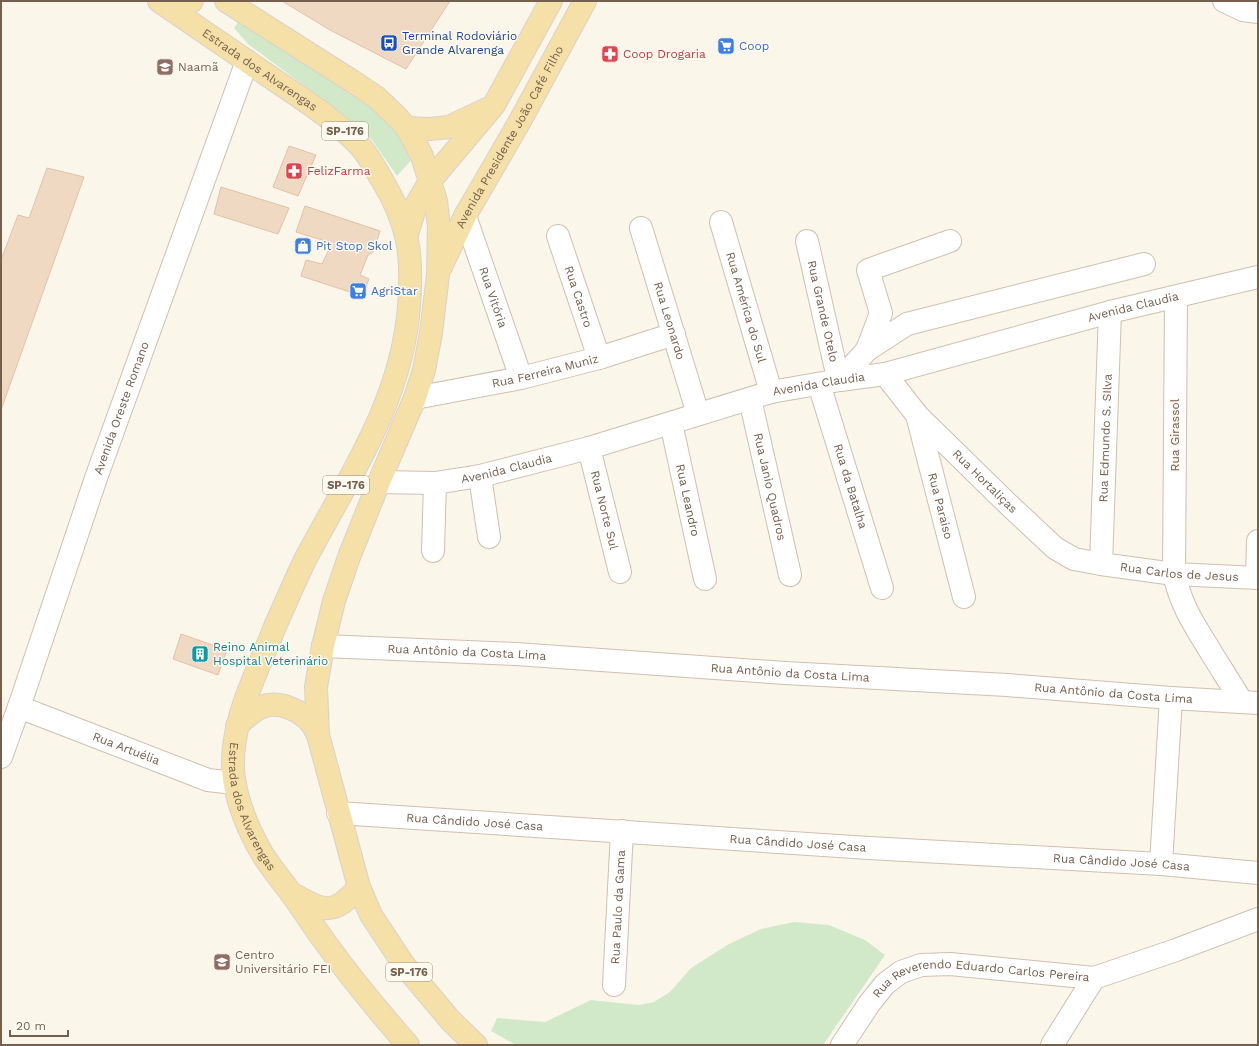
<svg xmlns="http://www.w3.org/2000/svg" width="1259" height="1046" font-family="'Work Sans',sans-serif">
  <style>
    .green { fill: #d2e9c9 }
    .building { fill: #efd9c3; stroke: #e1c2a4 }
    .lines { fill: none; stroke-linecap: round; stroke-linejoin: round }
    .street-casing { stroke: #cdc0b0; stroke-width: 24 }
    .primary-casing { stroke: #d8d2cd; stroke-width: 24 }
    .street { stroke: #fff; stroke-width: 22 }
    .primary { stroke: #f5e0a7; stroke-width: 22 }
    .labels { text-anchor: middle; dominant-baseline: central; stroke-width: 3; stroke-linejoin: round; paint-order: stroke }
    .shield { fill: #fefaf0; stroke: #9e8e7f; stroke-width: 1 }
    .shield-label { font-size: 11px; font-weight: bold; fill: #75604e }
    .transit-label { font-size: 12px; fill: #164399; stroke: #fefaf0; text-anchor: start }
    .shop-label { font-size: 12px; fill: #366cbe; stroke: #fefaf0; text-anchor: start }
    .health-label { font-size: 12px; fill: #be3a42; stroke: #fefaf0; text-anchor: start }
    .education-label { font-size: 12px; fill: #785e54; stroke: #fefaf0; text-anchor: start }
    .street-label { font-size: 12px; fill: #75604e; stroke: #fefaf0 }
    .culture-label { font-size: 12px; fill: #0d838f; stroke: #fefaf0; text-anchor: start }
  </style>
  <rect width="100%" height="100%" fill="#fbf6ea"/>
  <!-- green -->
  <path class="green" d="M238,22L246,25L385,114L414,157L397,176L372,140L345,116L248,44L234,28Z
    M794,922L829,925L865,940L885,955L823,1045H516L491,1031L497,1018L545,1022L591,1000L639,1005L654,1002L670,992L691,968L729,944L761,929Z"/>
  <!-- building -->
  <path class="building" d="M282,1H450L406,69L330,30Z
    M289,146L316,155L298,196L273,187Z
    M47,168L84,177L1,410V260L18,215L29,218Z
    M221,187L289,208L278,234L214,214Z
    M305,206L380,231L373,252L368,255L360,275L369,279L362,296L301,276L306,260L322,264L332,243L296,232Z
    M181,634L227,650L218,675L173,659Z"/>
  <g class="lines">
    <defs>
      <g id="street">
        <path d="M1224,1L1243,10L1258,12"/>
        <path id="s1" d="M465,216L521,378"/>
        <path id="s2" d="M721,222L771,392"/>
        <path id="s3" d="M641,228L698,414"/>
        <path id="s4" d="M558,236L599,358"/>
        <path id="s5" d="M807,241L835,365L840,380L867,350L907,324L1144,264"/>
        <path d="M1176,297L1174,574C1181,605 1193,623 1209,649C1220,667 1231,684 1242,702"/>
        <path d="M867,350L881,313L868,270L950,241"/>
        <path id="s6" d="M885,374L917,415L1009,505L1055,548L1074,559L1101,564L1174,574L1258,578"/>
        <path id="s7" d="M819,384L882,588"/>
        <path id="s8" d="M415,398L521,378L599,358L674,334"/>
        <path id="s9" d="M750,399L790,575"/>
        <path id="s10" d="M917,415L964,597"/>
        <path id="s11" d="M671,423L705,579"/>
        <path id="s12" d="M589,448L620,572"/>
        <path d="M480,476L489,537"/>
        <path id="s13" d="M379,482L435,483L480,476L589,448L771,392L840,380L885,374L1110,312L1258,277"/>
        <path d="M433,551L435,483"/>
        <path id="s14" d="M1101,564L1110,312"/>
        <path d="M1257,578L1258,541"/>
        <path id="s15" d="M323,646L516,654L785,673L1007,685L1171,698L1258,703"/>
        <path id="s16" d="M19,707L208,780L234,783"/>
        <path id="s17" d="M1,757L19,707L96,478L247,61"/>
        <path id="s18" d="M338,813L869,848L1161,864L1258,873"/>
        <path d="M1161,864L1171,698"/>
        <path id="s19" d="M614,985L622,831"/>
        <path id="s20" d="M842,1045L869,1004L885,984L901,972L921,965L950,964L1094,978L1176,950L1258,919"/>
        <path d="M1052,1045L1094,978"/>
      </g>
      <g id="primary">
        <path id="s21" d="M159,1C197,27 235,53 273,79C302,99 333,118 358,144C368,154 375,168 382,180C409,224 413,256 409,306C402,402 348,478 305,560C294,583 284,606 274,629C256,675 227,728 234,779C238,805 250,833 263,855C272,869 283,882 293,896C304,911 314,927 325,942C351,978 379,1012 408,1045"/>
        <path d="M167,1L176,2L192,1"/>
        <path d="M226,1L352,81L376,97L396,116L407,128L422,156L436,201L439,227L438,275L431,333L424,370L415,398L379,482L349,557L334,601L323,646L316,687L318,735L359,887L371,915L404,965L451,1021L476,1045"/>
        <path d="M407,128L430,129L449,127L487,109"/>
        <path d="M407,234L416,205L430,181L494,105L551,1"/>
        <path id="s22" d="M441,267L465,216L520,121L585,1"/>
        <path d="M237,726C245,718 252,711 262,707C278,700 301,710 312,724C314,727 316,731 318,735"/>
        <path d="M293,894C323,912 334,916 359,887"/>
      </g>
    </defs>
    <!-- street casing -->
    <use href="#street" class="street-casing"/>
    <!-- primary casing -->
    <use href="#primary" class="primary-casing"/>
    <!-- street -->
    <use href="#street" class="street"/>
    <!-- primary -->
    <use href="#primary" class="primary"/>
  </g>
  <!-- icons -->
  <defs>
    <symbol id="bus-square" viewBox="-11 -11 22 22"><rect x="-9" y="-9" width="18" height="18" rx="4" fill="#1a4fb4" stroke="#fefaf0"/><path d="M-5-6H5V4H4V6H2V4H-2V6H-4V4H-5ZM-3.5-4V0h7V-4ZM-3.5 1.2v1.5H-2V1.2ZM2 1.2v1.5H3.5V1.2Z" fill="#fff"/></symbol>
    <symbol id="supermarket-square" viewBox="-11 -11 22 22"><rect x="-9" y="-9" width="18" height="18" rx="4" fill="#3f7fe0" stroke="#fefaf0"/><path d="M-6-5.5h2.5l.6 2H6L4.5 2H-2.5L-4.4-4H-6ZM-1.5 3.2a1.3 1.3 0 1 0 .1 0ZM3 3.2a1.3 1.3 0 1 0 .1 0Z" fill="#fff"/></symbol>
    <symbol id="pharmacy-square" viewBox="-11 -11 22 22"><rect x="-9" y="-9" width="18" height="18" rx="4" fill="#e0444e" stroke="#fefaf0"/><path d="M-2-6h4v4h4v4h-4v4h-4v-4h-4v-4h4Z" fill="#fff"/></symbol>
    <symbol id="school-square" viewBox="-11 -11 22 22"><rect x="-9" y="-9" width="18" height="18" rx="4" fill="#8d6e63" stroke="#fefaf0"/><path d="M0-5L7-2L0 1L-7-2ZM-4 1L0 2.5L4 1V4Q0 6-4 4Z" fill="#fff"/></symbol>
    <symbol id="shop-square" viewBox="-11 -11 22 22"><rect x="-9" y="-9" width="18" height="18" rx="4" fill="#3f7fe0" stroke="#fefaf0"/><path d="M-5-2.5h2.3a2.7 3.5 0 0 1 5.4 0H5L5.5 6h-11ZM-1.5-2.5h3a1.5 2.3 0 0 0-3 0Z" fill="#fff"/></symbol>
    <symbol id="building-square" viewBox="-11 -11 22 22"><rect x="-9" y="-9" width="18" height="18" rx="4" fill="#0f9aa8" stroke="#fefaf0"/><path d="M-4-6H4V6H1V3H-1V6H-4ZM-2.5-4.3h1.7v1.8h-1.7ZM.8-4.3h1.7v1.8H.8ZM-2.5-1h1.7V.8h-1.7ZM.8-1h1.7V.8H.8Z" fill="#fff"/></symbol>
    <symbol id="university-square" viewBox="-11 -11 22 22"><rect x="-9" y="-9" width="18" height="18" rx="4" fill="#8d6e63" stroke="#fefaf0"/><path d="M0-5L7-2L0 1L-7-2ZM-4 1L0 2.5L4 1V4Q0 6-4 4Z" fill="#fff"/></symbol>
  </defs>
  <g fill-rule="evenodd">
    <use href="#bus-square" x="379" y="33" width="20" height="20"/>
    <use href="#supermarket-square" x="716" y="36" width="20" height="20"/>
    <use href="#pharmacy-square" x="600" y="44" width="20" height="20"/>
    <use href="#school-square" x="155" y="57" width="20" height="20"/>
    <use href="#pharmacy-square" x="284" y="161" width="20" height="20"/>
    <use href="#shop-square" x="293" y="236" width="20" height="20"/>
    <use href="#supermarket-square" x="348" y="281" width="20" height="20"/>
    <use href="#building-square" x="190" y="644" width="20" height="20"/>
    <use href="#university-square" x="212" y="952" width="20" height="20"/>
  </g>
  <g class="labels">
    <!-- shield labels -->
    <g class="shield">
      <rect x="322" y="122" width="46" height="18" rx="3"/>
      <rect x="323" y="476" width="46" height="18" rx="3"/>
      <rect x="386" y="963" width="46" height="18" rx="3"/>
    </g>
    <g class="shield-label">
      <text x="345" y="131">SP-176</text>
      <text x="346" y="485">SP-176</text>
      <text x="409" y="972">SP-176</text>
    </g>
    <!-- transit labels -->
    <g class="transit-label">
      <text x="402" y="36">Terminal Rodoviário<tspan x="402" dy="14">Grande Alvarenga</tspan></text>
    </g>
    <!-- shop labels -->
    <g class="shop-label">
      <text x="739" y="46">Coop</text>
      <text x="316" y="246">Pit Stop Skol</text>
      <text x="371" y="291">AgriStar</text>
    </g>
    <!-- health labels -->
    <g class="health-label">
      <text x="623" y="54">Coop Drogaria</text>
      <text x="307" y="171">FelizFarma</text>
    </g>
    <!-- education labels -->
    <g class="education-label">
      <text x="178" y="67">Naamã</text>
      <text x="235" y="955">Centro<tspan x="235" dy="14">Universitário FEI</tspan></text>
    </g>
    <!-- street labels -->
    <g class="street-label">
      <text stroke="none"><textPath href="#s21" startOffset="122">Estrada dos Alvarengas</textPath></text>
      <text stroke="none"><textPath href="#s22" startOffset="147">Avenida Presidente João Café Filho</textPath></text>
      <text stroke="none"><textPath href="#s1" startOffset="86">Rua Vitória</textPath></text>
      <text stroke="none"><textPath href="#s4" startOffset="64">Rua Castro</textPath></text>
      <text stroke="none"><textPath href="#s2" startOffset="89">Rua América do Sul</textPath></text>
      <text stroke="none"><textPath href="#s13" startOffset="777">Avenida Claudia</textPath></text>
      <text stroke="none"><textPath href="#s5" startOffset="72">Rua Grande Otelo</textPath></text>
      <text stroke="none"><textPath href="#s3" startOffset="97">Rua Leonardo</textPath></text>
      <text stroke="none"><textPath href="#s8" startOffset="133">Rua Ferreira Muniz</textPath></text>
      <text stroke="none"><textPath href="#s13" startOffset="453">Avenida Claudia</textPath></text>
      <text stroke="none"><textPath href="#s17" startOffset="369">Avenida Oreste Romano</textPath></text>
      <text transform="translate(1175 435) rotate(-90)">Rua Girassol</text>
      <text stroke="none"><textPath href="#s14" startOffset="126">Rua Edmundo S. SIlva</textPath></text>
      <text stroke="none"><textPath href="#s13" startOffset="129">Avenida Claudia</textPath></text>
      <text stroke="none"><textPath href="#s6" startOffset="147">Rua Hortaliças</textPath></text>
      <text stroke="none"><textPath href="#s7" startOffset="107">Rua da Batalha</textPath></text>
      <text stroke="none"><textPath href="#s9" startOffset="90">Rua Janio Quadros</textPath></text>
      <text stroke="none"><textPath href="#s11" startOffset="79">Rua Leandro</textPath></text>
      <text stroke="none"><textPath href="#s10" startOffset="94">Rua Paraiso</textPath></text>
      <text stroke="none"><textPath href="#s12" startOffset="64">Rua Norte Sul</textPath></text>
      <text stroke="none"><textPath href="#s6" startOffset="372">Rua Carlos de Jesus</textPath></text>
      <text stroke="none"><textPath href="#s15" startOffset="144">Rua Antônio da Costa Lima</textPath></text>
      <text stroke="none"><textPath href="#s15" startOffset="468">Rua Antônio da Costa Lima</textPath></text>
      <text stroke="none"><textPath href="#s15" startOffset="792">Rua Antônio da Costa Lima</textPath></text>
      <text stroke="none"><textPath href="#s16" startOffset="115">Rua Artuélia</textPath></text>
      <text stroke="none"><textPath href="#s21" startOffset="961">Estrada dos Alvarengas</textPath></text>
      <text stroke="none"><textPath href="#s18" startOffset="137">Rua Cândido José Casa</textPath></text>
      <text stroke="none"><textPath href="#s18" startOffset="461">Rua Cândido José Casa</textPath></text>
      <text stroke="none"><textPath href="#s18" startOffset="785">Rua Cândido José Casa</textPath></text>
      <text stroke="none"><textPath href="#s19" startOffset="78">Rua Paulo da Gama</textPath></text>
      <text stroke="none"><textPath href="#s20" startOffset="172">Rua Reverendo Eduardo Carlos Pereira</textPath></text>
    </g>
    <!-- culture labels -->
    <g class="culture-label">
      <text x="213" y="647">Reino Animal<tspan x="213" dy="14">Hospital Veterinário</tspan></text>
    </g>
  </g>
  <!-- border -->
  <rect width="1259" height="1046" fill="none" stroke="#75604e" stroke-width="4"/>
  <!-- scale -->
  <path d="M10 1030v6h58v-6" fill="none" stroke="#75604e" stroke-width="2"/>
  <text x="16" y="1030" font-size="12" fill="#75604e" stroke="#fefaf0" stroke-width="3" paint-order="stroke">20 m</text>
</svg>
